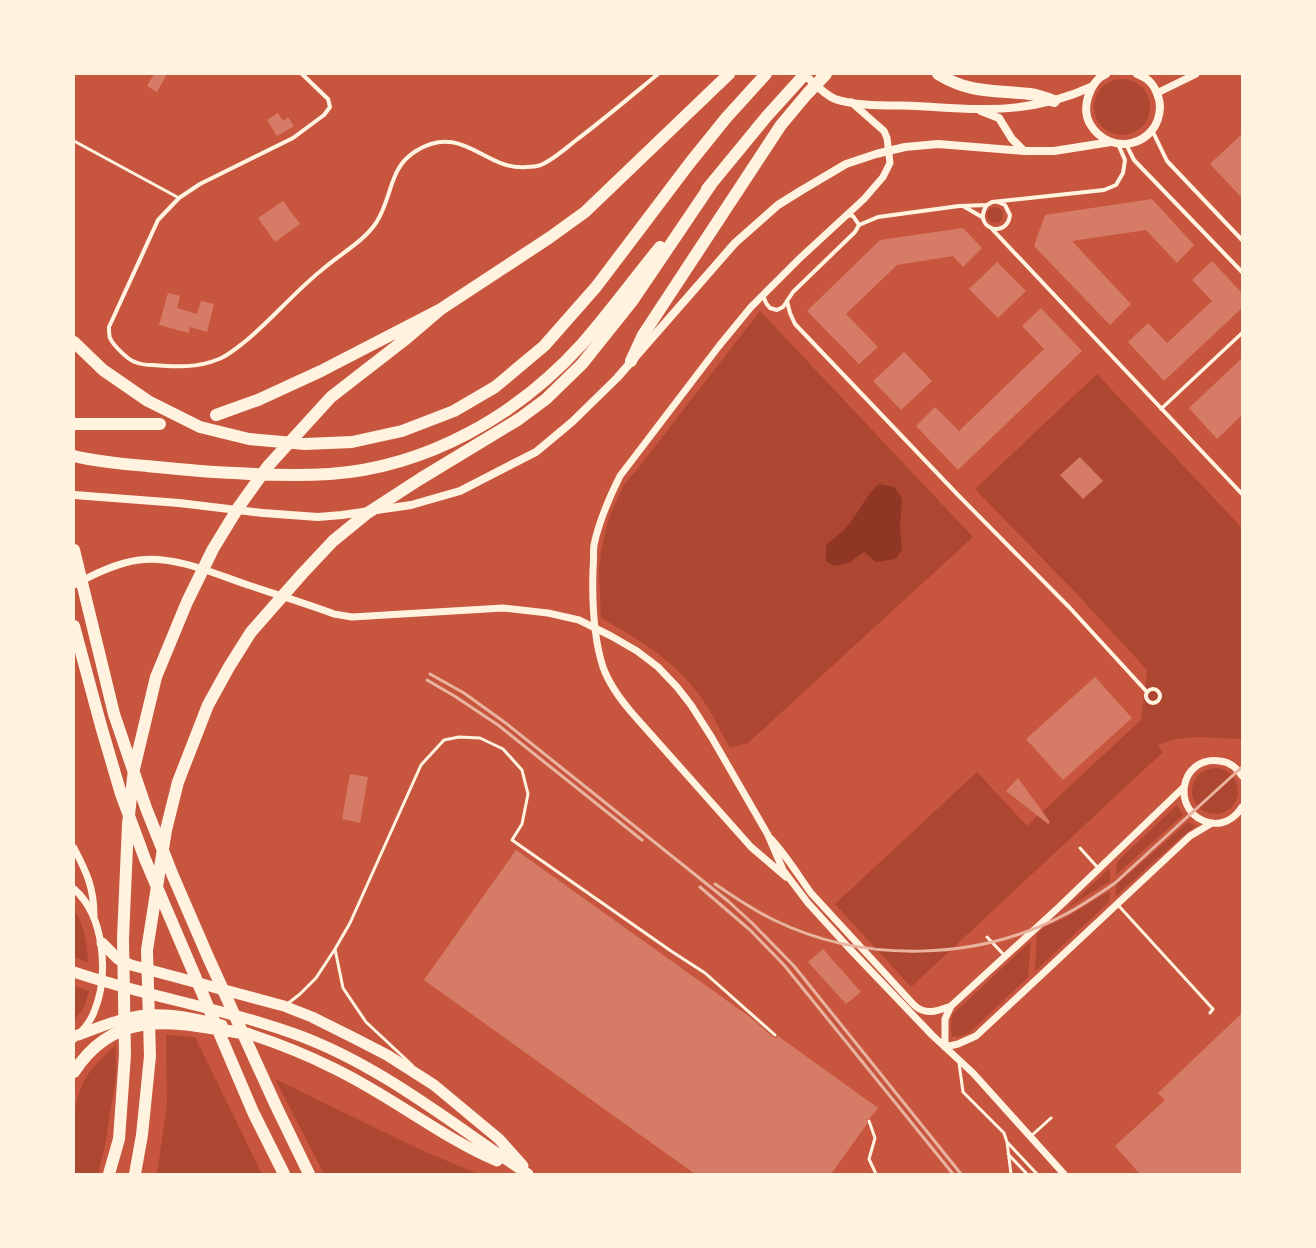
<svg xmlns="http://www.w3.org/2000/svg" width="1316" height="1248" font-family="Montserrat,sans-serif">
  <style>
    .green { fill: #ae4732 }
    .water { fill: #8f3625 }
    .building { fill: #d67c66 }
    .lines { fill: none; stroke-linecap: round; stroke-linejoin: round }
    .service { stroke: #fff3e0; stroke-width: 3 }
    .pedestrian { stroke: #fff3e0; stroke-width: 3.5 }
    .minor { stroke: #fff3e0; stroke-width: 4 }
    .tertiary { stroke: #fff3e0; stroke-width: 7 }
    .secondary { stroke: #fff3e0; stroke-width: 8 }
    .trunk { stroke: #fff3e0; stroke-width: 11 }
    .motorway { stroke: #fff3e0; stroke-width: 12 }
    .rail { stroke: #e9b49f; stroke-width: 3 }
  </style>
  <rect width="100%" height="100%" fill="#c8553d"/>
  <!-- green -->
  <path class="green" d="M1094 107a28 28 0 1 1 56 0a28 28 0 1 1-56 0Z
    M987 215a8 8 0 1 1 16 0a8 8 0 1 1-16 0Z
    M760,311L973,537L748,743L730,748C721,732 713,715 703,700C676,661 641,641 601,618L599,569L601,552L608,520L623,486L635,472Z
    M1097,374L1242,528V739L1196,737L1176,739L1158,745L1163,752L911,987L835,904L977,772L1027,826L1141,720L1147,670L1074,591L975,489Z
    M1192 791a23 23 0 1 1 46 0a23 23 0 1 1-46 0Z
    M1177,805L1183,815L1116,875L1117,862Z
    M1188,822L1195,826L1171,846L1116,896V885Z
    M1110,868V881L1067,908L1073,902Z
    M1110,891L1109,902L1035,971L1037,934L1045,927L1063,919Z
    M74,910C85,925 87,945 88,963L74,957Z
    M1031,941L1028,977L968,1034L956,1037L952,1036C950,1028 950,1022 953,1014Z
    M74,986L89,991L84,1007L74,1021Z
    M166,1035L195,1037L262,1174H157L167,1105Z
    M116,1045V1077L105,1145L98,1174H74C74,1145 70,1112 82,1085C89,1069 103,1057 116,1045Z
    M275,1079L421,1150L478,1174H324Z"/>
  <!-- water -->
  <path class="water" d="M879,484L894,487L902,499L900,525L902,549L896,559L876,562L864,552L849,563L834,566L826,561V545C831,540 838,536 843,531C857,517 864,497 879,484Z"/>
  <!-- building -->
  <path class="building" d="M154,74H167L157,92L147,86Z
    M278,113L283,121L288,117L294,126L277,136L267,120Z
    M1242,134V198L1210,164Z
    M1152,199L1194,245L1177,263L1146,230L1072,241L1131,304L1110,325L1034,246L1045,215Z
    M283,201L300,224L275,242L258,218Z
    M963,228L982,248L963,267L953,256L897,265L846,314L878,347L859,364L807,311L880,240Z
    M1212,261L1242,293V308L1164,381L1128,342L1148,323L1167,343L1212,301L1192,280Z
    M997,262L1026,291L998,318L969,289Z
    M168,293L180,296L177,308L197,314L201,301L214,304L207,332L190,327L189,333L159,325Z
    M1041,308L1082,351L958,470L916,426L935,407L959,431L1044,349L1022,326Z
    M904,352L932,381L901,410L873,381Z
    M1242,358V415L1217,439L1189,408Z
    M1080,457L1103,481L1083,499L1060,475Z
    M1095,677L1132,718L1063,780L1026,739Z
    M350,774L368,777L360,823L342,819Z
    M1018,778L1050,822L1048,824L1006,791Z
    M516,850L750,1017L773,1037L776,1038L778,1036L878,1108L870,1118L867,1119V1124L831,1174H695L424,980Z
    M823,949L861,992L846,1004L808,962Z
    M1242,1013V1174H1140L1115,1146L1165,1100L1158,1093Z"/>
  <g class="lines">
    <!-- service -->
    <path class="service" d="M74,141L179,198
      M1080,848L1099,869
      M1118,905L1213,1009L1210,1013
      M987,937L1005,956
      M335,949L343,988L366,1022L412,1065
      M286,1005L300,994L316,978L335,949L350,923L421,765L444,740L459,737L480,738L503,749L522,770L528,794L522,824L512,840L671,951L705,973L775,1035
      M959,1063L963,1092L1004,1133L1007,1142L1011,1174
      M869,1121L875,1138L869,1159L876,1174
      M1030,1137L1051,1118
      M1007,1142L1037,1174
      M1008,1154L1027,1174"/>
    <!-- pedestrian -->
    <path class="pedestrian" d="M1161,409L1242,333"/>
    <!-- minor -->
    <path class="minor" d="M302,74L328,99L330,107L324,115L293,138L200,184L179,198L158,220L109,327C109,330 109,335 110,338C113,345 128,360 135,362C140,364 147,365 152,365C175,367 198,368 219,359C227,356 235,349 242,344C271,321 294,292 323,269C340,254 363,242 376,223C393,197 388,168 416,151C463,122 485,171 526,167C532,167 539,166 543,164C555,158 565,149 575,141C603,120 630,97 658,74
      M1152,130L1167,161L1242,240
      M1126,144L1134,160L1242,272
      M987,205C971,228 1007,240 1010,215L1005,205L998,202
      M963,206L982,217
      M847,215L853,216L859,225
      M992,229L1242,494
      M763,295L766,303L770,308L777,310L783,307L793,292L855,232L859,225L878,217L959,206L987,205L992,202L1104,190L1116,185L1123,173L1125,160L1118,144
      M787,301L790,313L795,324L958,495L1070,608L1147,692
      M1146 696a7 7 0 1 1 14 0a7 7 0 1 1-14 0Z"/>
    <!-- tertiary -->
    <path class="tertiary" d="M1157,93L1196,74
      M74,585C94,574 116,563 139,560C175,555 217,575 251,586C278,595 307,604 334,614L352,617L503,608L548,613L579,620L611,636L637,651L658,667L677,687L691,705L712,738L768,835L783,870L808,903L848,947L932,1035L973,1073L1064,1174
      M1242,776C1237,768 1229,762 1220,761C1178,755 1170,815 1211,823C1224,825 1235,818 1242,807
      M771,839C786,855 798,875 811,893L914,1005C926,1016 937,1011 951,1006L1059,907L1184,787
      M74,848C87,873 94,888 94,916
      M786,877L751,847L632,713C620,699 609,684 603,667C593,636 592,601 593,569C594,561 593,553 594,545C599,521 609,498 620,476L719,346L751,307L799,259L864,199L883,177L890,163L887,138L884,131L851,102
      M74,889C105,916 109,976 94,1012C90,1023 82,1031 74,1039
      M945,1047L958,1044L976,1036L1190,836L1212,823
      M945,1047V1019L951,1006"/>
    <!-- secondary -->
    <path class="secondary" d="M804,74C813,82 823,94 835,99C858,107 892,105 917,106C937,107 957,109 978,109C1017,110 1056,103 1091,87
      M1106,74C1096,78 1091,88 1088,97C1085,107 1085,115 1090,124C1110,158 1159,146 1160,107C1160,98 1155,86 1148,80C1145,77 1141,76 1137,74
      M981,111L999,118L1012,139L1024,151
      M74,495L179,503L263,513L318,517L342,515L411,505L460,491L536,452L572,422L617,378L735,243L778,205L802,190L846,164L876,154L905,147L938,144L1024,151H1054L1111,142"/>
    <!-- trunk -->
    <path class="trunk" d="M102,943L118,959L131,965L284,1006L312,1017L356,1039L387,1055L434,1085L499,1139L523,1166
      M74,972C147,997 223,1008 295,1034C381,1065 453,1125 528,1174
      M240,1031C272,1041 303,1053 333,1068C390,1095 439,1136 497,1161
      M78,1035C95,1029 111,1022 128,1018C160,1010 191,1018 222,1025"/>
    <!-- motorway -->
    <path class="motorway" d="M938,74C970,94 995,90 1030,94C1038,95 1046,98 1054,101
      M707,189L767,116L805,74
      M74,342L103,370L148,401L200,427L249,439L305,444L352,442L402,431L454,411L495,387L544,346L596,287L689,164L726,118L766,74
      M631,361L643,335L781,125L807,94L826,74
      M216,415L258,400L321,371L441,309L549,238L585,212L729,74
      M74,424H160
      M74,456C98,462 123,464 147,466C177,469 206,472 235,473C267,475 298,476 330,474C427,467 517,416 582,344C609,313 634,279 660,247
      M74,550L114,714L146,808L173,876L208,957L276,1106L309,1174
      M74,626L101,726L121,794L145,859L253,1112L284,1174
      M74,1072C118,1004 181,1024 248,1034
      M109,1174L119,1139L125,1055L123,938L128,824L134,769L156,677L187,602L213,549L238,508L268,466L331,397L407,338L441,309
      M135,1174L142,1135L150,1056L147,950L166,830L178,782L208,705L229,667L251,632L302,574L333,541L366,514L420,479L519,419L546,399L582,364L633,300L712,183"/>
    <!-- rail -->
    <path class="rail" d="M430,674L464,693L507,724L728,901L752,923L794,966L961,1174
      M427,680L456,697L498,725L642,840
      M715,884C734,897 753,910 774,920C864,964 978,961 1066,914C1083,905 1099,894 1115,883L1242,767
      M700,887L750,930L784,965L953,1174"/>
  </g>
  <!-- border -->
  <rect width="1316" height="1248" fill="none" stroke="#fff3e0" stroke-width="150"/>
</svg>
